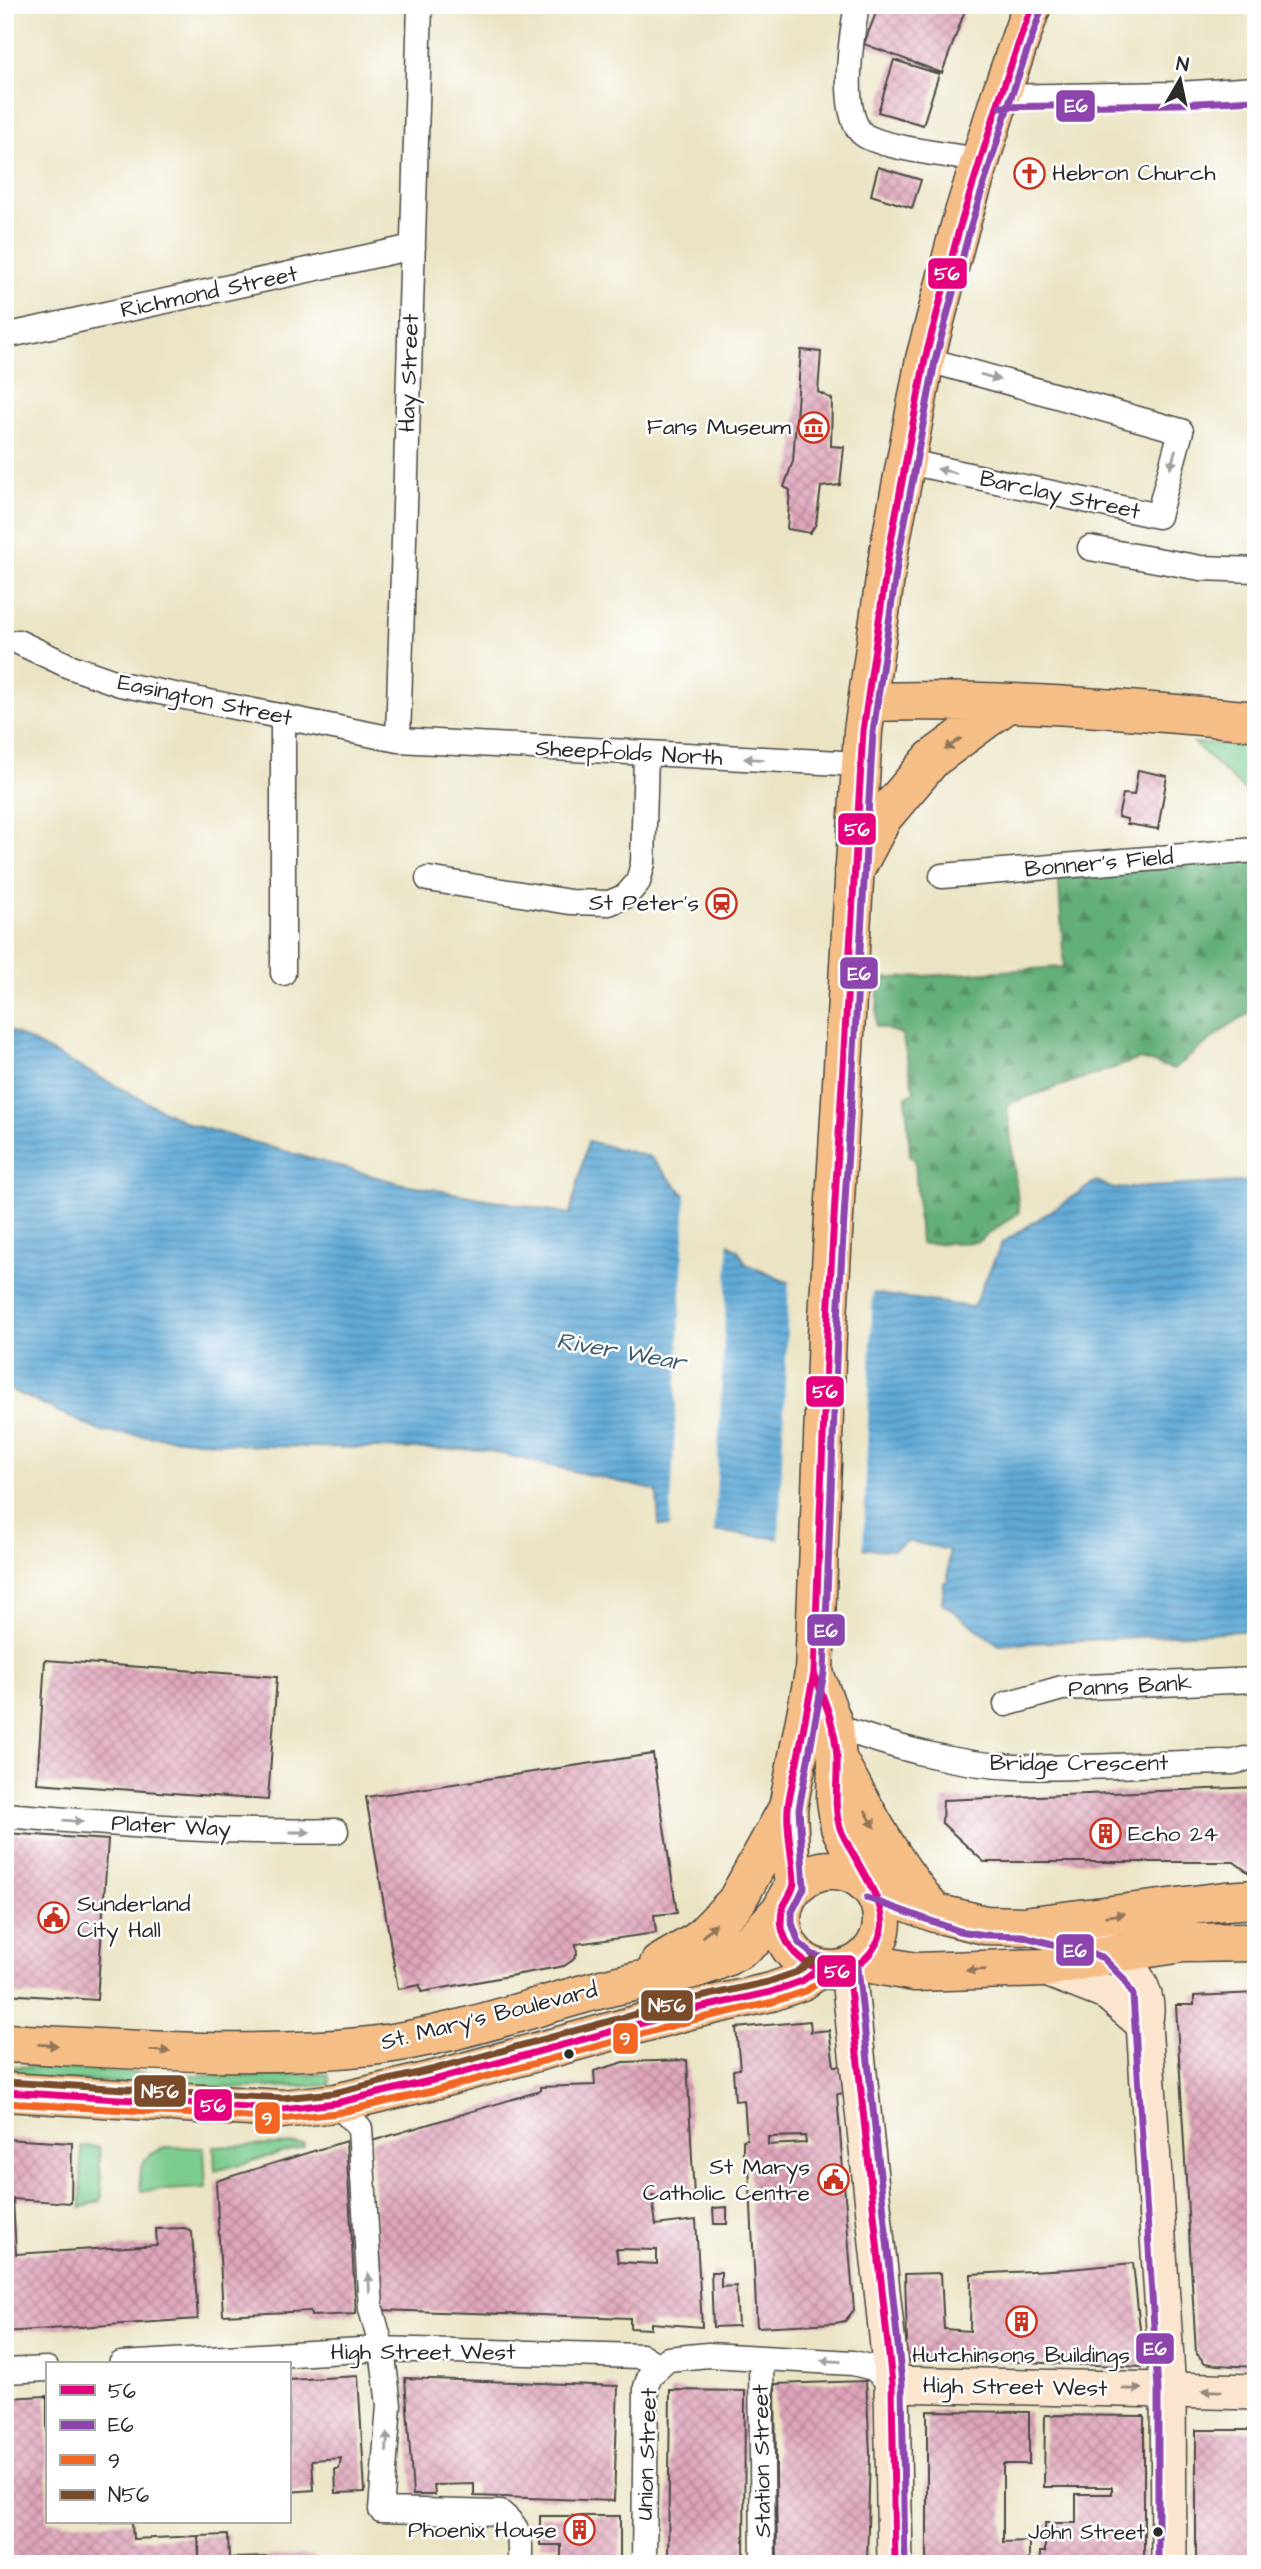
<svg xmlns="http://www.w3.org/2000/svg" width="1261" height="2569" font-family="'Architects Daughter',sans-serif">
  <style>
    .grass { fill: #7acb8d; stroke: #527b5c; stroke-width: 2 }
    .forest { fill: url(#forest-firs); stroke: #476d52; stroke-width: 2 }
    .water { fill: url(#water-rules); stroke: #446a80; stroke-width: 2 }
    .pier { fill: #ebe4c4 }
    .building { fill: url(#building-cross-hatch); fill-rule: evenodd }
    .lines { fill: none; stroke-linecap: round; stroke-linejoin: round }
    .street-casing { stroke: #484742; stroke-width: 27 }
    .secondary-casing { stroke: #484742; stroke-width: 38 }
    .primary-casing { stroke: #484742; stroke-width: 41 }
    .highway-casing { stroke: #484742; stroke-width: 41 }
    .street { stroke: #fff; stroke-width: 24 }
    .secondary { stroke: #fbe5cf; stroke-width: 35 }
    .primary { stroke: #f6be87; stroke-width: 38 }
    .highway { stroke: #f6be87; stroke-width: 38 }
    .bus-1-casing { stroke: #fff; stroke-width: 12 }
    .bus-2-casing { stroke: #fff; stroke-width: 12 }
    .bus-3-casing { stroke: #fff; stroke-width: 12 }
    .bus-4-casing { stroke: #fff; stroke-width: 12 }
    .bus-1 { stroke: #e5007d; stroke-width: 7 }
    .bus-2 { stroke: #8e44ad; stroke-width: 7 }
    .bus-3 { stroke: #f26522; stroke-width: 7 }
    .bus-4 { stroke: #7a4b2a; stroke-width: 7 }
    .oneway { fill: #a0a0a0 }
    .oneway2 { fill: #907459 }
    .oneway3 { fill: #93887d }
    .bus-dot { fill: #2b2b2b; stroke: #fff; stroke-width: 2.5 }
    .labels { text-anchor: middle; dominant-baseline: central; stroke-width: 5; stroke-linejoin: round; paint-order: stroke }
    .bus-label { font-size: 21px; fill: #2b2b2b; stroke: #fff; text-anchor: end }
    .poi-label { font-size: 23px; fill: #2b2b2b; stroke: #fff; text-anchor: end }
    .street-label { font-size: 23px; fill: #2b2b2b; stroke: #fff }
    .water-label { font-size: 24px; font-style: italic; fill: #3f5d6f; stroke: #fff }
    .line-badge { stroke: #fff; stroke-width: 2.5 }
    .badge-label { font-size: 19px; text-anchor: middle; font-weight: bold; fill: #fff }
  </style>
  <defs>
    <pattern id="forest-firs" width="22" height="20" patternUnits="userSpaceOnUse" patternTransform="scale(1.75)"><rect width="22" height="20" fill="#63af78"/><path d="M5 1l3.5 6h-7zM16 11l3.5 6h-7z" fill="#528f63"/></pattern>
    <pattern id="water-rules" width="6" height="5" patternUnits="userSpaceOnUse" patternTransform="scale(1.75)"><rect width="6" height="5" fill="#5ea9d6"/><path d="M0 2.5h6" fill="none" stroke="#4e8aae"/></pattern>
    <pattern id="building-cross-hatch" width="8" height="8" patternUnits="userSpaceOnUse" patternTransform="scale(1.75)"><rect width="8" height="8" fill="#e0a6bb"/><path d="M0 0l8 8M0 8l8-8" fill="none" stroke="#b68798"/></pattern>
  </defs>
  <rect width="100%" height="100%" fill="#fff"/>
  <filter id="ink" filterUnits="userSpaceOnUse"><feTurbulence type="fractalNoise" baseFrequency=".0143" numOctaves="2"/><feDisplacementMap in="SourceGraphic" scale="14" xChannelSelector="R" yChannelSelector="G"/><feConvolveMatrix kernelMatrix="1 2 1 2 8 2 1 2 1" color-interpolation-filters="sRGB"/></filter>
  <filter id="wash" filterUnits="userSpaceOnUse"><feTurbulence type="fractalNoise" baseFrequency=".00686" numOctaves="4" result="noise"/><feDisplacementMap in="SourceGraphic" scale="28" xChannelSelector="R" yChannelSelector="G"/><feGaussianBlur stdDeviation="1.57" result="paint"/><feColorMatrix in="noise" values="0 0 0 0 0 0 0 0 0 0 0 0 0 0 0 0 0 1.4 0 .05"/><feComposite in="paint" operator="in"/></filter>
  <g filter="url(#wash)">
    <rect width="100%" height="100%" fill="#ebe4c4"/>
    <!-- grass -->
    <path class="grass" d="M1194,743L1256,746V801Z
      M5,2066L232,2077L328,2074L330,2085L240,2088L5,2078Z
      M304,2144V2147L215,2171L214,2147Z
      M81,2146L99,2147L102,2200L81,2208Z
      M164,2147L204,2148L206,2188L141,2191C139,2164 139,2160 164,2147Z"/>
    <!-- forest -->
    <path class="forest" d="M1256,850V1010L1231,1024L1174,1069L1140,1059L1007,1104L1019,1212L977,1242L920,1244L915,1159L910,1155L906,1097L914,1091L902,1034L876,1026L879,979L1064,967L1058,867Z"/>
    <!-- water -->
    <path class="water" d="M5,1028L189,1124L398,1183L570,1214L588,1141L650,1157L730,1245L738,1250L746,1264L784,1281L973,1307L1002,1243L1097,1181L1113,1189L1256,1181V1630L999,1645L942,1603L944,1582L948,1581L949,1550L908,1541L893,1550L871,1549L659,1525L657,1491L485,1450L259,1446L102,1432L5,1387Z"/>
    <!-- pier -->
    <path class="pier" d="M686,1192L729,1238L714,1535L670,1530Z
      M789,1278L873,1288L863,1551L779,1542Z"/>
    <g id="blocks">
      <!-- building -->
      <path class="building" d="M879,5H967L942,73L864,44Z
        M894,60L939,74L923,125L878,112Z
        M878,167L921,180L912,208L871,195Z
        M801,350L821,352L818,392L832,399L831,446L844,447L840,485L821,487L816,524L810,533L787,529L790,490L784,487L793,461Z
        M1138,770L1167,776L1158,829L1127,824V819L1118,817L1123,794L1134,795Z
        M45,1660L277,1677L268,1800L37,1783Z
        M653,1754L677,1913L654,1915L656,1933L576,1944L577,1954L573,1960L564,1966L421,1992L420,1985L398,1989L366,1797Z
        M1256,1787V1878L1234,1862H984L942,1823L943,1800Z
        M5,1833L108,1840L97,2000L5,1994Z
        M1256,1993V2367L1217,2365L1205,2363L1196,2353L1176,2005H1194V1996Z
        M810,2021L811,2032L829,2030L834,2066H843L845,2093L837,2094L854,2310L845,2321L835,2323L757,2327L749,2166L743,2155V2140L747,2139L744,2100L735,2101L733,2070L740,2069L736,2028ZM805,2136L806,2143L768,2145V2137Z
        M687,2060L694,2198L652,2195L656,2225L696,2220L702,2327L651,2323V2329L630,2328V2318L379,2310L372,2141L540,2091V2087L595,2085L594,2071L624,2062ZM616,2249L657,2250V2264L618,2262Z
        M5,2139L72,2143L71,2203L13,2199L16,2254L157,2245L156,2229L185,2228L192,2232L198,2319L5,2332Z
        M346,2141L356,2314L311,2316L310,2311L223,2315L216,2181Z
        M727,2207V2224H714L713,2208Z
        M1133,2263L1144,2367L921,2358L912,2361L903,2356L901,2347L907,2341L905,2274L941,2273L944,2329L970,2331L971,2274L1070,2269Z
        M711,2272H721V2287L736,2286L738,2326L713,2327Z
        M358,2376L365,2492L336,2493L335,2469H339L341,2458L312,2460L314,2490L289,2492V2380Z
        M405,2378L618,2386L614,2501L474,2496V2484L434,2485L435,2495H413Z
        M866,2381L870,2453L867,2564H777L775,2384Z
        M670,2390L745,2391L744,2564H668Z
        M47,2396V2522H132L133,2539L198,2536L199,2559V2536L228,2535L229,2558L314,2556V2564H5V2398Z
        M927,2411L1029,2412V2464H1003V2542L1029,2541V2564H927Z
        M1045,2415L1144,2416V2564H1040V2552H1045V2523H1076V2494H1112V2487H1044Z
        M1196,2430H1256V2564H1196Z
        M540,2516H620V2564H561V2545H540Z"/>
    </g>
  </g>
  <g filter="url(#ink)">
    <use href="#blocks" fill-opacity="0" stroke="#484742" stroke-width="2"/>
    <g class="lines">
      <defs>
        <path id="street" d="M857,5C852,33 838,117 864,135C883,148 954,156 980,160
          M1000,97L1179,94L1256,89
          M5,336L413,247
          M904,461L1158,516L1181,431L925,359
          M1090,548L1201,568L1256,570
          M18,642L69,666L120,684L398,740L860,764
          M283,716V973
          M398,740L420,5
          M942,876L1256,850
          M428,879L570,902L609,903L626,896L638,882L643,863L646,754
          M1006,1704L1062,1688L1256,1680
          M834,1726C892,1746 954,1765 1016,1767C1089,1770 1161,1762 1234,1762L1245,1759
          M5,1815C115,1824 226,1834 336,1831
          M336,2103L360,2128L371,2309L382,2349L389,2405L381,2510L501,2513C522,2530 520,2537 520,2564
          M761,2358L763,2564
          M121,2364L378,2349L642,2356L658,2366
          M5,2371L47,2369
          M644,2564L646,2387L650,2375L668,2359L708,2355L853,2363L873,2368L892,2384"/>
        <path id="secondary" d="M1030,1927L1107,1947C1131,1965 1153,1994 1144,2024L1168,2390L1169,2564
          M1044,1968L1108,1993L1144,2024
          M848,1969L892,2384L895,2564
          M892,2384L1256,2392"/>
        <path id="primary" d="M868,702C998,698 1126,709 1256,721
          M854,872L883,817L932,759L1008,703
          M837,1759C867,1813 894,1867 935,1913
          M871,1888L935,1913L985,1925L1023,1926L1225,1901L1256,1899
          M861,1962L915,1972L1044,1968L1116,1953L1183,1943L1256,1942"/>
        <path id="highway" d="M814,1673L834,1726L837,1759L836,1800L840,1827L867,1883
          M782 1920a50 50 0 1 1 100 0a50 50 0 1 1-100 0Z
          M794,1886L790,1853L788,1808L814,1673L827,1335L863,731L889,551L925,359L960,226L1000,97L1032,5
          M659,1964L698,1941L736,1902L788,1808
          M5,2043C128,2049 249,2059 371,2046C448,2037 523,2010 598,1990C647,1976 707,1975 749,1943C761,1933 771,1920 782,1909
          M5,2092L282,2109L336,2103L438,2079L690,2010L771,1992L802,1981L819,1969"/>
      </defs>
      <!-- street casing -->
      <use href="#street" class="street-casing"/>
      <!-- secondary casing -->
      <use href="#secondary" class="secondary-casing"/>
      <!-- primary casing -->
      <use href="#primary" class="primary-casing"/>
      <!-- highway casing -->
      <use href="#highway" class="highway-casing"/>
      <!-- street -->
      <use href="#street" class="street"/>
      <!-- secondary -->
      <use href="#secondary" class="secondary"/>
      <!-- primary -->
      <use href="#primary" class="primary"/>
      <!-- highway -->
      <use href="#highway" class="highway"/>
      <defs>
        <path id="bus-1" d="M814,1673C825,1702 836,1728 837,1759C838,1782 833,1806 840,1828C850,1855 888,1903 882,1929C878,1946 866,1962 850,1968C815,1982 775,1947 782,1911C784,1901 794,1893 794,1882C793,1858 786,1833 788,1808C789,1795 793,1780 796,1767C802,1735 808,1704 814,1673Z
          M814,1673L827,1335L863,731L889,551L925,359L960,226L1000,97L1032,5
          M848,1969L892,2384L895,2564
          M5,2092L282,2109L336,2103L438,2079L690,2010L771,1992L802,1981L819,1969"/>
        <path id="bus-2" d="M1000,107L1179,104L1256,100
          M867,1898L959,1931L985,1935L1022,1936L1102,1957L1123,1978L1133,1995L1158,2390V2564
          M905,2564L902,2383L858,1967L851,1959L834,1960L813,1955L799,1943L792,1923V1912L804,1888L799,1809L824,1673L837,1336L873,732L899,553L935,361L970,229L1010,100L1042,8"/>
        <path id="bus-3" d="M5,2103L281,2119L337,2113L441,2089L693,2020L773,2002L806,1991L825,1978"/>
        <path id="bus-4" d="M6,2082L282,2098L334,2093L435,2069L687,2000L768,1982L797,1972L813,1960"/>
      </defs>
      <!-- bus-1 casing -->
      <use href="#bus-1" class="bus-1-casing"/>
      <!-- bus-2 casing -->
      <use href="#bus-2" class="bus-2-casing"/>
      <!-- bus-3 casing -->
      <use href="#bus-3" class="bus-3-casing"/>
      <!-- bus-4 casing -->
      <use href="#bus-4" class="bus-4-casing"/>
      <!-- bus-1 -->
      <use href="#bus-1" class="bus-1"/>
      <!-- bus-2 -->
      <use href="#bus-2" class="bus-2"/>
      <!-- bus-3 -->
      <use href="#bus-3" class="bus-3"/>
      <!-- bus-4 -->
      <use href="#bus-4" class="bus-4"/>
    </g>
    <!-- one-way arrows -->
    <defs><path id="oneway-solid" d="M-6-.8H1V-3.2L6.5 0L1 3.2V.8H-6Z" transform="scale(1.75)"/></defs>
    <g class="oneway">
      <use href="#oneway-solid" transform="translate(990 377) rotate(16)"/>
      <use href="#oneway-solid" transform="translate(1173 459) rotate(105)"/>
      <use href="#oneway-solid" transform="translate(947 471) rotate(-167)"/>
      <use href="#oneway-solid" transform="translate(754 759) rotate(-177)"/>
      <use href="#oneway-solid" transform="translate(73 1821) rotate(5)"/>
      <use href="#oneway-solid" transform="translate(300 1832)"/>
      <use href="#oneway-solid" transform="translate(369 2283) rotate(-93)"/>
      <use href="#oneway-solid" transform="translate(831 2361) rotate(-177)"/>
      <use href="#oneway-solid" transform="translate(387 2442) rotate(-87)"/>
    </g>
    <g class="oneway2">
      <use href="#oneway-solid" transform="translate(953 744) rotate(144)"/>
      <use href="#oneway-solid" transform="translate(870 1819) rotate(61)"/>
      <use href="#oneway-solid" transform="translate(1115 1915) rotate(-7)"/>
      <use href="#oneway-solid" transform="translate(709 1930) rotate(-45)"/>
      <use href="#oneway-solid" transform="translate(976 1970) rotate(178)"/>
      <use href="#oneway-solid" transform="translate(48 2045) rotate(3)"/>
      <use href="#oneway-solid" transform="translate(160 2051) rotate(3)"/>
    </g>
    <g class="oneway3">
      <use href="#oneway-solid" transform="translate(1132 2389) rotate(1)"/>
      <use href="#oneway-solid" transform="translate(1212 2391) rotate(-179)"/>
    </g>
  </g>
  <!-- icons -->
  <defs>
    <symbol id="church-ring" viewBox="-11 -11 22 22"><circle r="9.5" fill="#fff" stroke="#c8321e" stroke-width="1.5"/><path d="M-1.2-6h2.4v3.5h3.3v2.4h-3.3V6h-2.4V-.1h-3.3v-2.4h3.3Z" fill="#c8321e"/></symbol>
    <symbol id="museum-ring" viewBox="-11 -11 22 22"><circle r="9.5" fill="#fff" stroke="#c8321e" stroke-width="1.5"/><path d="M0-6L6-3V-2H-6V-3ZM-5-1h2V3h-2ZM-1-1h2V3h-2ZM3-1h2V3H3ZM-6 4H6V6H-6Z" fill="#c8321e"/></symbol>
    <symbol id="station-ring" viewBox="-11 -11 22 22"><circle r="9.5" fill="#fff" stroke="#c8321e" stroke-width="1.5"/><path d="M-3-6H3Q5-6 5-4V2Q5 4 3 4L4.5 6H3L1.5 4h-3L-3 6H-4.5L-3 4Q-5 4-5 2V-4Q-5-6-3-6ZM-3.5-4v3h7v-3ZM-3.5 1v1.5H-2V1ZM2 1v1.5H3.5V1Z" fill="#c8321e"/></symbol>
    <symbol id="building-ring" viewBox="-11 -11 22 22"><circle r="9.5" fill="#fff" stroke="#c8321e" stroke-width="1.5"/><path d="M-4-6H4V6H1V3H-1V6H-4ZM-2.5-4.3h1.7v1.8h-1.7ZM.8-4.3h1.7v1.8H.8ZM-2.5-1h1.7V.8h-1.7ZM.8-1h1.7V.8H.8Z" fill="#c8321e"/></symbol>
    <symbol id="civic-ring" viewBox="-11 -11 22 22"><circle r="9.5" fill="#fff" stroke="#c8321e" stroke-width="1.5"/><path d="M-.6-6.5H3V-4.5H.6V-3L4-1V1h2V6H-6V1h2V-1L-.6-3ZM-1.2 2.5V6h2.4V2.5Z" fill="#c8321e"/></symbol>
  </defs>
  <g fill-rule="evenodd">
    <use href="#church-ring" x="1012" y="156" width="35" height="35"/>
    <use href="#museum-ring" x="796" y="410" width="35" height="35"/>
    <use href="#station-ring" x="704" y="886" width="35" height="35"/>
    <use href="#building-ring" x="1088" y="1816" width="35" height="35"/>
    <use href="#civic-ring" x="36" y="1900" width="35" height="35"/>
    <use href="#civic-ring" x="816" y="2162" width="35" height="35"/>
    <use href="#building-ring" x="1004" y="2304" width="35" height="35"/>
    <use href="#building-ring" x="562" y="2512" width="35" height="35"/>
  </g>
  <!-- markers -->
  <g class="bus-dot">
    <circle cx="569" cy="2054" r="6"/>
    <circle cx="1158" cy="2532" r="6"/>
  </g>
  <g class="labels">
    <!-- bus labels -->
    <g class="bus-label">
      <text x="1145" y="2532">John Street</text>
    </g>
    <!-- poi labels -->
    <g class="poi-label">
      <text x="1052" y="173" text-anchor="start">Hebron Church</text>
      <text x="791" y="427">Fans Museum</text>
      <text x="699" y="903">St Peter's</text>
      <text x="1128" y="1834" text-anchor="start">Echo 24</text>
      <text x="77" y="1904" text-anchor="start">Sunderland<tspan x="77" dy="26">City Hall</tspan></text>
      <text x="810" y="2167">St Marys<tspan x="810" dy="26">Catholic Centre</tspan></text>
      <text x="1021" y="2355" text-anchor="middle">Hutchinsons Buildings</text>
      <text x="557" y="2530">Phoenix House</text>
    </g>
    <!-- street labels -->
    <g class="street-label">
      <text transform="translate(209 292) rotate(-12)">Richmond Street</text>
      <text transform="translate(409 373) rotate(-88)">Hay Street</text>
      <text transform="translate(1060 495) rotate(12)">Barclay Street</text>
      <text transform="translate(205 700) rotate(12)">Easington Street</text>
      <text transform="translate(629 753) rotate(3)">Sheepfolds North</text>
      <text transform="translate(1099 863) rotate(-5)">Bonner's Field</text>
      <text transform="translate(1130 1686) rotate(-3)">Panns Bank</text>
      <text x="1079" y="1763">Bridge Crescent</text>
      <text transform="translate(171 1826) rotate(3)">Plater Way</text>
      <text transform="translate(489 2016) rotate(-14)">St. Mary's Boulevard</text>
      <text x="423" y="2352">High Street West</text>
      <text transform="translate(1015 2387) rotate(1)">High Street West</text>
      <text transform="translate(647 2454) rotate(-88)">Union Street</text>
      <text transform="translate(762 2461) rotate(-91)">Station Street</text>
    </g>
    <!-- water labels -->
    <g class="water-label">
      <text transform="translate(621 1352) rotate(10)">River Wear</text>
    </g>
  </g>
  <g class="line-badge">
    <rect x="1055" y="89" width="41" height="34" rx="7" fill="#8e44ad"/>
    <rect x="927" y="257" width="41" height="33" rx="7" fill="#e5007d"/>
    <rect x="837" y="812" width="40" height="34" rx="7" fill="#e5007d"/>
    <rect x="839" y="956" width="40" height="34" rx="7" fill="#8e44ad"/>
    <rect x="805" y="1375" width="40" height="33" rx="7" fill="#e5007d"/>
    <rect x="806" y="1613" width="40" height="34" rx="7" fill="#8e44ad"/>
    <rect x="1055" y="1933" width="40" height="34" rx="7" fill="#8e44ad"/>
    <rect x="816" y="1954" width="41" height="34" rx="7" fill="#e5007d"/>
    <rect x="640" y="1989" width="54" height="33" rx="7" fill="#7a4b2a"/>
    <rect x="612" y="2022" width="27" height="33" rx="7" fill="#f26522"/>
    <rect x="133" y="2074" width="54" height="34" rx="7" fill="#7a4b2a"/>
    <rect x="193" y="2088" width="40" height="34" rx="7" fill="#e5007d"/>
    <rect x="254" y="2101" width="27" height="34" rx="7" fill="#f26522"/>
    <rect x="1135" y="2332" width="40" height="33" rx="7" fill="#8e44ad"/>
  </g>
  <g class="badge-label">
    <text x="1076" y="112">E6</text>
    <text x="947" y="280">56</text>
    <text x="857" y="836">56</text>
    <text x="859" y="980">E6</text>
    <text x="825" y="1398">56</text>
    <text x="826" y="1637">E6</text>
    <text x="1075" y="1957">E6</text>
    <text x="837" y="1978">56</text>
    <text x="667" y="2012">N56</text>
    <text x="625" y="2045">9</text>
    <text x="160" y="2098">N56</text>
    <text x="213" y="2112">56</text>
    <text x="267" y="2125">9</text>
    <text x="1155" y="2355">E6</text>
  </g>
  <!-- margin -->
  <rect width="1261" height="2569" fill="none" stroke="#fff" stroke-width="28"/>
  <!-- legend -->
  <rect x="46" y="2362" width="245" height="161" fill="#ffffff" stroke="#aaaaaa" stroke-width="2"/>
  <rect x="60" y="2385" width="35" height="10" fill="#e5007d" stroke="#aaaaaa" stroke-width="2"/>
  <text x="108" y="2398" font-size="21" fill="#2b2b2b">56</text>
  <rect x="60" y="2420" width="35" height="10" fill="#8e44ad" stroke="#aaaaaa" stroke-width="2"/>
  <text x="108" y="2432" font-size="21" fill="#2b2b2b">E6</text>
  <rect x="60" y="2455" width="35" height="10" fill="#f26522" stroke="#aaaaaa" stroke-width="2"/>
  <text x="108" y="2468" font-size="21" fill="#2b2b2b">9</text>
  <rect x="60" y="2490" width="35" height="10" fill="#7a4b2a" stroke="#aaaaaa" stroke-width="2"/>
  <text x="108" y="2502" font-size="21" fill="#2b2b2b">N56</text>
  <!-- north arrow -->
  <g transform="translate(1180 80) rotate(9)" stroke="#ffffff" stroke-width="5" paint-order="stroke">
  <path d="M0-5L12 26L0 18L-12 26Z" fill="#2b2b2b"/>
  <text y="-10" font-size="19" font-weight="bold" text-anchor="middle" fill="#2b2b2b">N</text>
  </g>
</svg>
